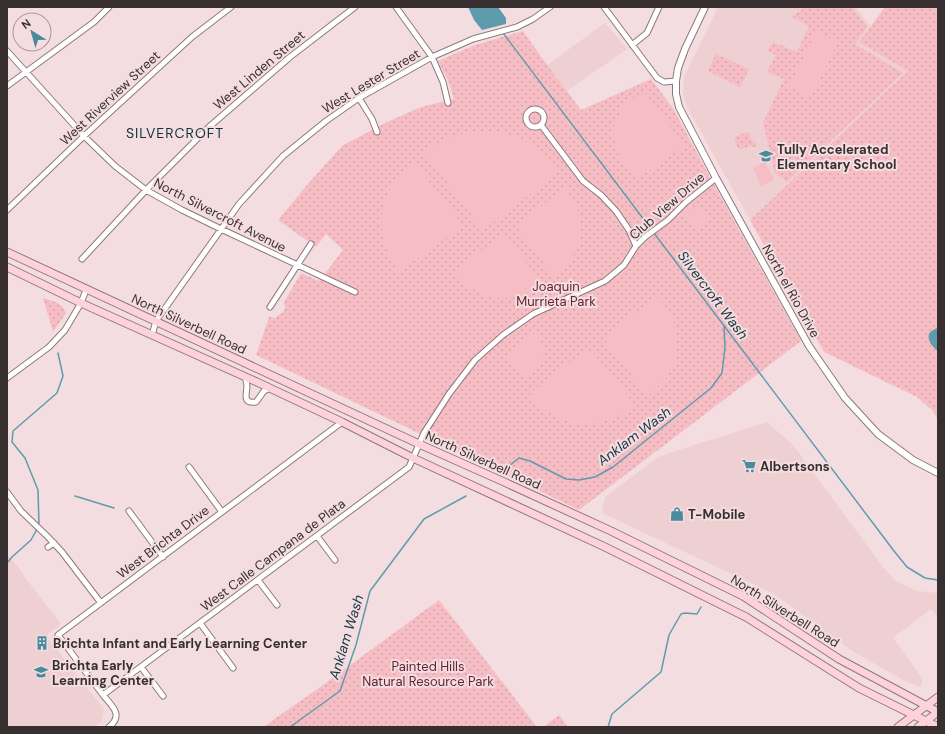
<svg xmlns="http://www.w3.org/2000/svg" width="945" height="734" font-family="'DM Sans',sans-serif">
  <style>
    .built { fill: #eecfd2 }
    .grass { fill: url(#grass-dots) }
    .pitch { fill: #f7bdc4 }
    .water { fill: #5e9cad }
    .lines { fill: none; stroke-linecap: round; stroke-linejoin: round }
    .stream { stroke: #5e9cad; stroke-width: 1.5 }
    .minor-casing { stroke: #8d797b; stroke-width: 7 }
    .tertiary-casing { stroke: #8d797b; stroke-width: 8 }
    .secondary-casing { stroke: #8d797b; stroke-width: 9 }
    .minor { stroke: #fff; stroke-width: 5 }
    .tertiary { stroke: #fff; stroke-width: 6 }
    .secondary { stroke: #fdd2da; stroke-width: 7 }
    .labels { text-anchor: middle; dominant-baseline: central; stroke-width: 4; stroke-linejoin: round; paint-order: stroke }
    .street-label { font-size: 13px; fill: #383030; stroke: #f4dde0 }
    .poi-label { font-size: 13px; font-weight: bold; fill: #383030; stroke: #f4dde0; text-anchor: start }
    .park-label { font-size: 13px; fill: #672330; stroke: #f4dde0 }
    .neighbourhood-label { font-size: 14px; letter-spacing: 1px; fill: #12323b; stroke: #f4dde0 }
    .water-label { font-size: 14px; font-style: italic; fill: #183740; stroke: #f4dde0 }
  </style>
  <defs>
    <pattern id="grass-dots" width="8" height="8" patternUnits="userSpaceOnUse"><rect width="8" height="8" fill="#f7bdc4"/><path d="M2 2h.1M6 6h.1" fill="none" stroke="#d4a3a9" stroke-width="1.8" stroke-linecap="round"/></pattern>
  </defs>
  <rect width="100%" height="100%" fill="#f4dde0"/>
  <!-- built -->
  <path class="built" d="M718,7H856L870,26L859,42L908,71L750,220L688,109L683,94L684,77Z
    M605,23L627,49L567,91L547,65Z
    M767,422L793,445L883,567L896,581L917,591L938,593V617L931,609L893,638L922,678V684L920,687L903,680L851,650L774,594L602,513L605,497L657,458L666,454Z
    M7,555L19,568L26,579L61,624L46,636L104,709L102,721L94,727H7Z"/>
  <!-- grass -->
  <path class="grass" d="M805,7H852L867,27L855,44L903,73L787,182L775,173L763,123L784,79L767,72L776,55L767,51L773,42L797,52L809,26L792,17Z
    M885,7H938V420L933,411L917,397L824,352L750,220L908,71L859,42Z
    M523,31L547,65L581,110L651,79L673,108L711,179L801,341L579,510L256,355L269,317L275,318L283,312L285,308L284,302L301,273L319,281L343,250L326,234L316,247L278,220L307,185L342,146L385,123L421,107L454,99L448,80L438,61L475,45Z
    M716,54L749,69L740,87L708,71Z
    M746,132L749,133L751,139L756,143L757,145L755,147L749,146L740,150C730,138 735,137 746,132Z
    M43,298C53,301 62,302 66,313L53,332Z
    M439,600L537,727H263L319,688Z
    M559,715L568,727H543Z"/>
  <!-- pitch -->
  <path class="pitch" d="M816,31L838,42L811,98L789,87Z
    M644,91L685,146L636,180L615,149L613,128L623,106Z
    M481,131C513,131 540,144 559,170L554,173L553,177L487,227H480L424,152C442,139 460,132 481,131Z
    M414,162L461,222L460,228L399,272C371,235 377,190 414,162Z
    M765,162L774,180L761,186L753,168Z
    M565,188C591,217 585,255 553,276L518,229L519,223Z
    M697,205L708,220L696,229L684,213Z
    M501,236L508,238L542,283L531,292L513,298H495L479,293L471,288L462,281L455,270Z
    M657,296L673,315L677,340L675,365L665,380L648,396L606,343L608,333Z
    M535,333C543,342 547,355 539,366C536,371 529,375 525,379L508,358L509,352Z
    M586,350L592,351L635,405L619,417L593,424H578L562,420L545,410L536,402L530,394L535,389Z"/>
  <!-- water -->
  <path class="water" d="M468,7H498L506,18V24L482,30L474,20Z
    M938,328V351C928,344 923,332 938,328Z"/>
  <g class="lines">
    <!-- stream -->
    <path class="stream" d="M503,33L894,551L907,567L925,578L938,580
      M504,470L519,458L530,461L566,479L579,480L595,477L613,467L711,388L722,373L725,348L724,327
      M75,496L114,508
      M39,525L38,490L25,458L12,442L13,431L57,393L63,376L58,353
      M7,563L12,557L31,540L37,529
      M290,727L340,691L356,645L370,591L424,519L466,496
      M608,727L612,714L661,672L669,635L681,614L685,613L697,614L701,607"/>
    <defs>
      <path id="minor" d="M396,7L432,57L443,82L448,103
        M604,7L657,78L664,82L676,81
        M632,45L647,33L659,7
        M7,51L84,136L115,166L146,190L182,210L221,229L355,292
        M7,86L94,22L109,7
        M359,98L372,119L377,132
        M526 118a9 9 0 1 1 18 0a9 9 0 1 1-18 0Z
        M541,125L583,181L601,195L616,211L629,230L636,246
        M7,210L84,136L192,37L231,7
        M82,259L146,190L209,127L290,57L355,7
        M270,307L311,244
        M152,335L156,321L239,204L283,156L326,121L359,98L432,57L473,39L517,27L533,19L550,7
        M245,377C246,380 247,383 247,387C246,395 243,404 256,402L264,391L270,388
        M7,378L49,347L65,330L81,303L86,290
        M189,467L222,512
        M7,492L21,511L48,537L62,552L101,603
        M129,511L163,557
        M317,536L335,560
        M48,547L54,543
        M258,580L277,605
        M200,623L233,668
        M141,667L163,696
        M103,695L58,635L342,422
        M109,727C124,715 112,706 103,695L409,467L424,433L449,394L475,360L503,335L533,314L605,281L624,265L636,246L645,237L668,220L686,202L716,178"/>
      <path id="tertiary" d="M705,7L685,49L678,68L676,81V94L679,107L716,178L809,346L845,398L878,434L913,460L938,473"/>
      <path id="secondary" d="M7,252L419,444L502,481L611,531L743,596L839,659L938,712
        M7,267L81,303L259,383L342,422L413,458L605,547L746,617L859,688L938,727
        M898,727L938,697
        M918,727L938,712"/>
    </defs>
    <!-- minor casing -->
    <use href="#minor" class="minor-casing"/>
    <!-- tertiary casing -->
    <use href="#tertiary" class="tertiary-casing"/>
    <!-- secondary casing -->
    <use href="#secondary" class="secondary-casing"/>
    <!-- minor -->
    <use href="#minor" class="minor"/>
    <!-- tertiary -->
    <use href="#tertiary" class="tertiary"/>
    <!-- secondary -->
    <use href="#secondary" class="secondary"/>
  </g>
  <!-- icons -->
  <defs>
    <symbol id="school-bare" viewBox="-9 -9 18 18"><path d="M0-5L7-2L0 1L-7-2ZM-4 1L0 2.5L4 1V4Q0 6-4 4Z" fill="#498a9c" stroke="#f4dde0" stroke-width="2.5" paint-order="stroke"/></symbol>
    <symbol id="supermarket-bare" viewBox="-9 -9 18 18"><path d="M-6-5.5h2.5l.6 2H6L4.5 2H-2.5L-4.4-4H-6ZM-1.5 3.2a1.3 1.3 0 1 0 .1 0ZM3 3.2a1.3 1.3 0 1 0 .1 0Z" fill="#498a9c" stroke="#f4dde0" stroke-width="2.5" paint-order="stroke"/></symbol>
    <symbol id="shop-bare" viewBox="-9 -9 18 18"><path d="M-5-2.5h2.3a2.7 3.5 0 0 1 5.4 0H5L5.5 6h-11ZM-1.5-2.5h3a1.5 2.3 0 0 0-3 0Z" fill="#498a9c" stroke="#f4dde0" stroke-width="2.5" paint-order="stroke"/></symbol>
    <symbol id="building-bare" viewBox="-9 -9 18 18"><path d="M-4-6H4V6H1V3H-1V6H-4ZM-2.5-4.3h1.7v1.8h-1.7ZM.8-4.3h1.7v1.8H.8ZM-2.5-1h1.7V.8h-1.7ZM.8-1h1.7V.8H.8Z" fill="#498a9c" stroke="#f4dde0" stroke-width="2.5" paint-order="stroke"/></symbol>
  </defs>
  <g fill-rule="evenodd">
    <use href="#school-bare" x="756" y="146" width="20" height="20"/>
    <use href="#supermarket-bare" x="739" y="456" width="20" height="20"/>
    <use href="#shop-bare" x="667" y="504" width="20" height="20"/>
    <use href="#building-bare" x="32" y="633" width="20" height="20"/>
    <use href="#school-bare" x="31" y="662" width="20" height="20"/>
  </g>
  <g class="labels">
    <!-- street labels -->
    <g class="street-label">
      <text transform="translate(259 70) rotate(-40)">West Linden Street</text>
      <text transform="translate(371 81) rotate(-31)">West Lester Street</text>
      <text transform="translate(110 98) rotate(-43)">West Riverview Street</text>
      <text transform="translate(667 206) rotate(-41)">Club View Drive</text>
      <text transform="translate(220 215) rotate(27)">North Silvercroft Avenue</text>
      <text transform="translate(791 291) rotate(61)">North el Rio Drive</text>
      <text transform="translate(189 324) rotate(25)">North Silverbell Road</text>
      <text transform="translate(483 460) rotate(24)">North Silverbell Road</text>
      <text transform="translate(163 542) rotate(-37)">West Brichta Drive</text>
      <text transform="translate(273 555) rotate(-37)">West Calle Campana de Plata</text>
      <text transform="translate(785 611) rotate(32)">North Silverbell Road</text>
    </g>
    <!-- poi labels -->
    <g class="poi-label">
      <text x="777" y="149">Tully Accelerated<tspan x="777" dy="15">Elementary School</tspan></text>
      <text x="760" y="466">Albertsons</text>
      <text x="688" y="514">T-Mobile</text>
      <text x="53" y="643">Brichta Infant and Early Learning Center</text>
      <text x="52" y="665">Brichta Early<tspan x="52" dy="15">Learning Center</tspan></text>
    </g>
    <!-- park labels -->
    <g class="park-label">
      <text x="556" y="286">Joaquin<tspan x="556" dy="15">Murrieta Park</tspan></text>
      <text x="428" y="666">Painted Hills<tspan x="428" dy="15">Natural Resource Park</tspan></text>
    </g>
    <!-- neighbourhood labels -->
    <g class="neighbourhood-label">
      <text x="175" y="133">SILVERCROFT</text>
    </g>
    <!-- water labels -->
    <g class="water-label">
      <text transform="translate(713 295) rotate(53)">Silvercroft Wash</text>
      <text transform="translate(634 436) rotate(-37)">Anklam Wash</text>
      <text transform="translate(346 637) rotate(-73)">Anklam Wash</text>
    </g>
  </g>
  <!-- border -->
  <rect width="945" height="734" fill="none" stroke="#383030" stroke-width="16"/>
  <!-- north arrow -->
  <g transform="translate(32 32) rotate(323)"><circle r="19" fill="#f4dde0" stroke="#a9989a"/>
  <path d="M0-3L7 15L0 10L-7 15Z" fill="#498a9c"/>
  <text y="-6" font-size="11" font-weight="bold" text-anchor="middle" fill="#383030">N</text>
  </g>
</svg>
